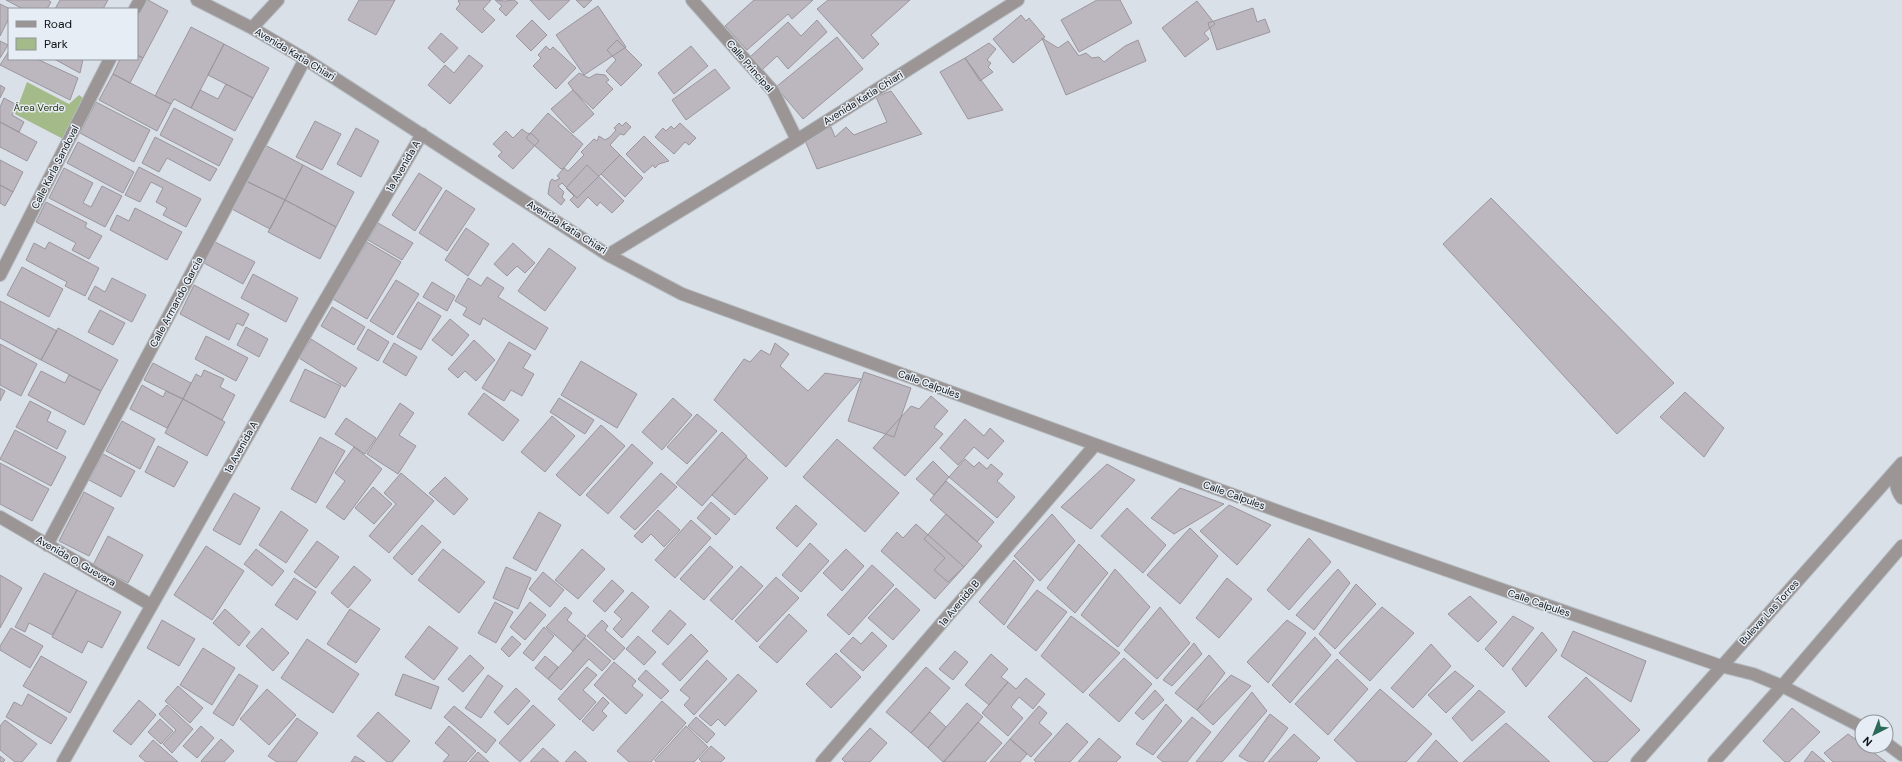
<svg xmlns="http://www.w3.org/2000/svg" width="1902" height="762" font-family="'DM Sans',sans-serif">
  <style>
    .green { fill: #a4ba89 }
    .building { fill: #bcb6bf; stroke: #9b969e }
    .lines { fill: none; stroke-linecap: round; stroke-linejoin: round }
    .minor-casing { stroke: #b4bbc1; stroke-width: 14 }
    .minor { stroke: #9b9695; stroke-width: 12 }
    .labels { text-anchor: middle; dominant-baseline: central; stroke-width: 3; stroke-linejoin: round; paint-order: stroke }
    .street-label { font-size: 10px; fill: #0d1012; stroke: #e6edf5 }
    .park-label { font-size: 10px; fill: #27360f; stroke: #e6edf5 }
  </style>
  <rect width="100%" height="100%" fill="#d9e0e8"/>
  <!-- green -->
  <path class="green" d="M27,82L69,104L79,95L91,104L69,142L15,114Z"/>
  <!-- building -->
  <path class="building" d="M6,0H48L51,2L47,9H23Z
    M60,0H108L103,9H55Z
    M143,0H148L168,11L143,58L137,55V11Z
    M359,0H395L376,35L348,20Z
    M459,0H491L483,9L495,20L482,33L456,9L460,4L458,1Z
    M495,0L505,1L514,0L518,3L506,16L499,9L502,6Z
    M530,0H570L549,20Z
    M576,0H592L584,8Z
    M754,0H813L792,19L788,14L747,50L725,26Z
    M828,0H910L871,35L879,44L863,59L817,9Z
    M1097,0H1120L1132,23L1079,52L1061,20Z
    M1197,1L1215,24L1204,33L1209,39L1185,57L1162,28Z
    M0,4L10,9L9,18L0,36Z
    M598,6L626,47L584,75L556,35Z
    M1253,8L1257,22L1265,19L1270,32L1217,50L1208,23Z
    M1021,15L1026,21L1029,18L1045,37L1013,63L993,39Z
    M532,20L547,35L531,51L516,36Z
    M817,20L827,32L788,69L777,56L762,70L750,57L788,22L801,36Z
    M191,27L224,44L191,108L174,99L171,104L155,96Z
    M441,33L458,48L444,63L428,48Z
    M837,37L863,69L803,119L776,87Z
    M1042,38L1058,48L1068,41L1079,56L1086,53L1092,58L1099,57L1104,62L1125,46L1138,40L1146,61L1066,95Z
    M617,40L642,65L621,86L606,71L616,60L607,50Z
    M0,41L8,45L0,58Z
    M989,43L996,49L987,60L991,63L988,67L993,72L980,81L965,58Z
    M224,44L269,68L253,98L208,75Z
    M546,46L550,50L553,47L576,68L556,89L533,66L541,58L538,55Z
    M691,46L708,66L674,94L658,73Z
    M9,51V59H37L78,78L70,100L0,65Z
    M137,55L143,58L130,83L113,74L120,59H137Z
    M469,55L483,66L450,104L428,85L445,65L454,73Z
    M965,58L1003,110L968,119L940,72Z
    M54,59H83L80,73Z
    M715,69L730,88L686,120L672,100Z
    M579,73L589,78L596,74L605,75L609,80L606,82L613,89L593,109L573,90L568,83Z
    M113,74L171,104L157,131L99,100Z
    M226,84L253,98L235,131L191,108L200,90L218,99Z
    M0,85L5,88L0,98Z
    M573,90L594,114L573,133L551,109Z
    M891,91L922,134L817,169L804,138L831,127L835,137L846,127L854,135L887,122L876,97Z
    M4,98L17,105L12,115L24,122L19,132L0,122V107Z
    M96,102L150,130L134,162L80,133Z
    M174,108L233,139L219,166L160,135Z
    M548,113L583,144L564,168L561,169L526,138Z
    M315,121L341,134L322,170L296,157Z
    M0,122L37,142L27,161L0,147Z
    M626,122L631,127L624,135L620,134L610,145L620,155L577,198L562,183L558,186L564,192L562,197L565,200L561,205L548,194L550,182L552,179L555,181L560,178L557,176L564,168L568,171L584,155L581,152L594,139L597,141L599,136L605,140L610,137L616,130L614,128L619,123L622,126Z
    M680,123L696,138L689,145L685,142L674,154L655,137L663,128L666,131L671,126L674,129Z
    M356,128L379,141L361,177L337,164Z
    M522,129L527,133L532,134L539,141L513,169L498,156L502,152L493,144L506,131L513,138Z
    M644,136L669,161L659,164L655,168L653,165L644,173L626,154Z
    M155,137L217,169L210,181L167,158L159,172L142,163Z
    M78,142L134,172L123,193L67,163Z
    M263,144L303,165L285,200L244,180Z
    M620,155L643,178L625,197L601,174Z
    M0,160L23,172L13,192L0,185Z
    M303,165L354,192L336,227L285,200Z
    M587,165L624,201L612,213L600,202L597,206L588,197L578,208L570,200L574,196L566,188Z
    M139,167L201,199L186,227L163,215L167,208L156,202L163,188L151,182L140,202L125,195Z
    M64,168L93,183L83,203L91,207L102,186L122,196L105,227L49,198Z
    M419,173L442,188L415,231L392,215Z
    M244,180L285,200L270,229L230,208Z
    M0,185L13,192L5,206L0,203Z
    M446,190L475,209L447,251L419,233Z
    M1491,198L1674,383L1617,434L1443,244Z
    M285,200L336,227L320,259L268,232Z
    M46,202L87,223L85,227L102,236L89,259L72,250L76,243L36,222Z
    M135,208L182,232L167,260L110,230L117,215L129,221Z
    M378,223L413,243L402,260L368,240Z
    M466,228L489,244L468,276L445,260Z
    M49,242L99,268L85,296L65,286L67,282L26,260L34,243L45,249Z
    M215,242L255,262L243,284L204,263Z
    M367,242L401,262L367,319L333,299Z
    M513,243L535,263L525,273L517,266L507,276L494,264Z
    M549,248L576,268L545,311L518,291Z
    M22,267L63,289L49,317L7,295Z
    M253,274L298,298L286,322L241,298Z
    M487,277L504,288L498,297L548,328L535,350L483,318L480,325L463,315L467,308L455,301L468,278L481,286Z
    M112,278L146,295L132,322L88,299L95,286L105,292Z
    M396,280L419,294L393,335L370,321Z
    M432,282L455,296L447,311L423,297Z
    M194,285L249,314L243,326L237,323L229,340L180,314Z
    M0,301L57,331L41,360L0,338Z
    M418,302L441,316L421,350L397,337Z
    M332,307L365,327L354,345L321,326Z
    M100,310L125,323L113,345L88,332Z
    M450,319L469,335L452,356L432,340Z
    M246,327L268,339L259,357L237,345Z
    M58,328L118,360L101,391L41,360Z
    M368,329L389,342L378,361L357,349Z
    M206,336L248,358L236,381L195,359Z
    M311,339L357,368L345,387L299,358Z
    M474,340L495,360L476,381L465,371L458,378L448,369Z
    M509,342L531,355L523,368L534,374L522,396L511,390L504,401L482,388Z
    M394,343L417,357L406,376L383,362Z
    M775,343L789,354L780,366L808,391L825,373L861,379L786,467L714,400L744,359L750,362L761,350L770,355Z
    M0,344L37,364L21,396L0,385Z
    M581,361L637,394L617,428L561,395Z
    M153,363L191,383L183,399L144,380Z
    M305,369L341,386L325,418L290,401Z
    M204,370L224,379L220,387L235,395L222,420L183,399L196,374L201,377Z
    M41,371L65,383L69,375L101,391L84,425L28,395Z
    M864,372L911,388L894,437L848,421Z
    M142,385L163,397L166,391L183,399L167,428L130,409Z
    M0,388L5,391L0,401Z
    M1685,392L1724,428L1704,457L1660,417Z
    M484,393L519,420L503,441L468,414Z
    M931,396L948,411L934,427L943,434L905,476L873,448L911,406L919,409Z
    M559,398L594,420L585,434L550,412Z
    M673,398L692,415L662,450L642,432Z
    M183,399L225,422L207,456L165,433Z
    M30,401L51,412L47,421L66,431L57,449L16,427Z
    M400,403L414,413L399,435L416,446L398,474L367,454Z
    M697,414L717,431L687,464L667,447Z
    M552,416L575,436L545,472L521,452Z
    M346,418L376,438L365,454L335,434Z
    M965,419L984,436L990,428L1004,441L988,459L974,447L958,465L940,448Z
    M122,421L155,439L140,469L106,451Z
    M601,425L625,446L580,496L556,475Z
    M15,430L66,457L51,486L0,459Z
    M722,432L747,456L702,506L676,483Z
    M320,437L345,451L316,503L291,489Z
    M837,439L899,493L865,532L803,477Z
    M632,444L653,463L608,514L586,495Z
    M158,446L188,462L174,487L145,472Z
    M354,447L382,469L344,520L326,507L345,481L335,473Z
    M103,454L135,471L121,497L89,480Z
    M746,457L768,478L735,515L712,495Z
    M965,459L974,467L979,462L987,469L991,464L1003,474L997,481L1015,497L997,518L949,477Z
    M933,461L949,477L934,495L916,479Z
    M0,463L49,489L32,521L0,504Z
    M1107,464L1135,480L1091,529L1061,507Z
    M401,473L434,501L389,553L369,536L396,504L384,493Z
    M661,473L677,487L635,530L620,517Z
    M445,477L468,499L454,515L429,493Z
    M946,481L994,522L977,542L930,500Z
    M373,487L392,504L374,524L355,508Z
    M1180,488L1224,504L1174,534L1151,518Z
    M84,492L114,508L89,556L59,541Z
    M234,493L260,508L240,545L213,530Z
    M711,502L730,519L716,535L697,518Z
    M796,505L817,524L797,547L776,528Z
    M1229,505L1271,525L1237,565L1200,531Z
    M1127,508L1166,545L1143,573L1101,536Z
    M658,510L680,530L664,547L651,534L642,543L634,536Z
    M281,511L308,530L286,563L259,545Z
    M539,512L561,525L536,571L513,558Z
    M946,514L982,546L964,567L948,582L934,570L945,558L924,539Z
    M1052,514L1075,541L1040,581L1014,556Z
    M691,520L711,538L675,578L655,560Z
    M916,524L964,567L935,599L881,551L897,532L903,538Z
    M422,525L441,542L412,575L393,558Z
    M1190,528L1218,556L1180,604L1147,575Z
    M108,536L143,555L128,583L93,565Z
    M1309,538L1331,562L1289,610L1267,590Z
    M317,541L339,557L316,588L294,572Z
    M810,543L829,561L801,592L782,575Z
    M1079,544L1108,573L1075,613L1047,588Z
    M206,546L244,571L212,620L174,595Z
    M710,546L733,567L704,600L680,579Z
    M256,549L284,571L272,586L244,564Z
    M443,549L485,582L459,613L418,580Z
    M582,549L605,569L578,599L555,580Z
    M846,549L864,566L842,591L823,573Z
    M1014,560L1034,580L1004,625L979,602Z
    M872,565L894,585L849,635L827,615Z
    M354,566L371,580L348,608L331,593Z
    M741,566L763,586L732,620L710,600Z
    M506,567L531,578L518,609L493,598Z
    M1115,569L1150,607L1118,647L1081,615Z
    M1338,569L1350,583L1314,630L1296,615Z
    M543,572L564,590L550,607L529,589Z
    M44,573L77,590L52,635L29,623L25,632L15,627Z
    M0,575L22,588L0,628Z
    M776,577L799,598L757,642L735,621Z
    M294,578L316,592L297,620L275,605Z
    M1227,578L1252,599L1219,638L1196,618Z
    M612,580L624,591L605,612L593,601Z
    M1356,584L1376,604L1335,649L1319,634Z
    M896,588L920,610L893,640L868,618Z
    M77,590L121,612L102,648L88,641L82,653L52,637Z
    M1037,590L1067,612L1036,651L1007,627Z
    M632,592L649,607L622,638L613,629L622,619L614,612Z
    M1470,596L1497,622L1478,642L1448,614Z
    M495,602L513,612L496,643L478,633Z
    M530,602L546,615L525,640L510,627Z
    M565,607L572,613L567,620L586,636L573,651L546,627Z
    M1160,607L1190,643L1157,679L1124,650Z
    M1382,607L1414,633L1370,681L1339,653Z
    M225,609L250,632L239,646L213,623Z
    M350,609L380,629L356,663L327,644Z
    M670,610L686,624L668,645L652,631Z
    M789,614L807,631L777,663L759,647Z
    M1071,616L1120,653L1083,693L1041,656Z
    M1513,616L1534,628L1503,667L1485,649Z
    M162,620L195,639L179,666L147,648Z
    M602,620L608,626L605,630L625,648L614,660L587,636Z
    M1287,620L1306,633L1268,683L1247,662Z
    M429,626L458,648L434,680L405,657Z
    M544,627L554,636L533,661L523,653Z
    M11,628L43,646L30,668L0,650V646Z
    M262,628L289,653L273,671L246,646Z
    M1573,631L1646,661L1631,702L1561,656Z
    M872,632L887,646L863,671L840,651L853,637L861,644Z
    M1542,632L1557,650L1526,687L1512,669Z
    M691,634L708,651L680,681L662,664Z
    M512,636L521,644L509,657L501,649Z
    M638,636L656,652L644,665L626,649Z
    M1315,637L1331,655L1290,703L1272,685Z
    M585,638L611,661L602,671L589,659L561,690L548,679Z
    M307,639L359,674L333,713L281,678Z
    M1194,643L1202,654L1172,686L1163,680Z
    M1431,644L1451,666L1413,708L1391,688Z
    M203,648L235,668L212,705L180,685Z
    M955,651L968,662L953,680L939,669Z
    M836,653L861,677L831,708L806,684Z
    M991,654L1008,669L1001,677L1008,682L989,705L965,685Z
    M470,655L484,668L463,692L448,679Z
    M1209,655L1225,673L1197,710L1175,693Z
    M41,656L87,682L70,713L23,686Z
    M545,656L558,667L548,679L535,668Z
    M1124,658L1152,684L1119,722L1089,695Z
    M1337,659L1368,689L1328,735L1295,704Z
    M707,660L727,679L694,715L684,705L690,698L680,690Z
    M614,662L636,681L632,686L643,695L626,714L594,685Z
    M587,667L597,675L583,690L596,702L580,720L558,699Z
    M926,667L950,688L911,733L886,712Z
    M646,670L669,691L661,699L638,679Z
    M1455,671L1474,686L1446,713L1428,695Z
    M239,674L258,686L233,726L213,713Z
    M403,674L439,687L431,709L395,695Z
    M738,674L757,691L725,726L718,719L711,726L699,716Z
    M488,675L503,686L481,718L465,708Z
    M1231,675L1251,686L1213,725L1197,710Z
    M1586,677L1640,730L1607,762H1594L1548,717Z
    M1026,678L1045,694L1033,709L1019,697L1011,707L1023,718L1008,736L982,713L1008,682L1016,689Z
    M178,686L203,708L190,723L165,701Z
    M516,688L530,701L508,725L494,712Z
    M267,689L296,715L269,745L240,719Z
    M1380,689L1432,734L1406,762H1357L1334,740Z
    M1155,690L1164,700L1143,720L1135,713Z
    M1479,690L1505,712L1472,741L1452,718Z
    M1252,692L1267,711L1222,762H1196Z
    M28,694L67,718L51,744L6,717L14,702L22,706Z
    M603,697L609,703L602,711L607,716L593,731L582,721Z
    M139,700L156,715L131,745L113,731Z
    M662,701L686,723L651,762H629L617,751Z
    M967,703L983,717L943,762L928,748Z
    M1166,704L1182,721L1153,755L1136,744Z
    M167,705L193,729L172,753L163,744L176,730L159,714Z
    M533,705L555,725L520,762L499,743Z
    M454,706L496,740L486,753L444,717Z
    M1039,706L1047,713L1039,723L1052,734L1031,757L1010,739Z
    M1792,708L1820,732L1789,762H1785L1763,741Z
    M378,712L410,741L392,762H387L357,736Z
    M930,712L946,727L928,748L911,733Z
    M1270,714L1288,728L1263,762H1249L1239,756Z
    M696,717L715,734L707,743L688,726Z
    M1192,717L1211,732L1187,762H1163L1157,757Z
    M297,718L318,733L296,762H277L268,756Z
    M160,719L173,731L161,744L148,732Z
    M5,720L37,744L22,762H15L0,750V726Z
    M978,722L1002,743L985,762H944Z
    M1067,723L1088,742L1070,762H1036L1034,760Z
    M1506,723L1550,762H1463Z
    M201,726L214,738L197,758L183,746Z
    M449,726L476,751L466,762H443L449,755L435,743Z
    M686,726L708,747L694,762H656L655,760Z
    M870,728L887,743L870,762H845L842,759Z
    M1294,734L1320,758L1316,762H1268Z
    M1848,734L1862,744V746H1865L1886,762H1833L1824,753Z
    M1099,738L1121,757L1116,762H1078Z
    M221,739L234,751L224,762H202L201,761Z
    M1010,739L1027,754L1020,762H990Z
    M153,740L178,762H146L139,756Z
    M1436,740L1458,762H1417Z
    M711,746L725,758L721,762H702L699,759Z
    M543,748L559,762H530Z
    M575,751L587,762H565Z
    M1812,751L1825,762H1804Z
    M478,752L489,762H469Z
    M0,756L5,760L3,762H0Z
    M355,756L365,762H351Z"/>
  <g class="lines">
    <defs>
      <path id="minor" d="M197,0L252,28L305,59L608,255L682,294L1297,518L1721,666L1753,674L1782,686L1862,727
        M692,0L773,91L797,140
        M135,9L140,0
        M252,28L278,0
        M608,255L797,140L1018,0
        M0,275L110,59
        M1897,469C1895,480 1895,489 1902,498
        M0,517L151,605
        M47,545L305,59
        M1886,743L1902,755
        M63,762L310,326L422,134
        M822,762L1095,445
        M1637,762L1902,463
        M1714,762L1782,686L1902,546"/>
    </defs>
    <!-- minor casing -->
    <use href="#minor" class="minor-casing"/>
    <!-- minor -->
    <use href="#minor" class="minor"/>
  </g>
  <g class="labels">
    <!-- street labels -->
    <g class="street-label">
      <text transform="translate(295 54) rotate(31)">Avenida Katia Chiari</text>
      <text transform="translate(750 66) rotate(49)">Calle Principal</text>
      <text transform="translate(863 98) rotate(-32)">Avenida Katia Chiari</text>
      <text transform="translate(403 166) rotate(-60)">1a Avenida A</text>
      <text transform="translate(55 167) rotate(-63)">Calle Karla Sandoval</text>
      <text transform="translate(567 227) rotate(32)">Avenida Katia Chiari</text>
      <text transform="translate(176 302) rotate(-62)">Calle Armando García</text>
      <text transform="translate(929 384) rotate(20)">Calle Calpules</text>
      <text transform="translate(241 447) rotate(-61)">1a Avenida A</text>
      <text transform="translate(1234 495) rotate(20)">Calle Calpules</text>
      <text transform="translate(76 561) rotate(30)">Avenida O. Guevara</text>
      <text transform="translate(959 603) rotate(-50)">1a Avenida B</text>
      <text transform="translate(1539 603) rotate(19)">Calle Calpules</text>
      <text transform="translate(1769 612) rotate(-48)">Bulevar Las Torres</text>
    </g>
    <!-- park labels -->
    <g class="park-label">
      <text x="39" y="107">Área Verde</text>
    </g>
  </g>
  <!-- legend -->
  <rect x="8" y="8" width="130" height="52" fill="#e6edf5" stroke="#8f959a"/>
  <rect x="16" y="21" width="20" height="6" fill="#9b9695" stroke="#8f959a"/>
  <text x="44" y="28" font-size="12" fill="#0d1012">Road</text>
  <rect x="16" y="38" width="20" height="12" fill="#a4ba89" stroke="#8f959a"/>
  <text x="44" y="48" font-size="12" fill="#0d1012">Park</text>
  <!-- north arrow -->
  <g transform="translate(1874 734) rotate(222)"><circle r="19" fill="#e6edf5" stroke="#8f959a"/>
  <path d="M0-3L7 15L0 10L-7 15Z" fill="#2b6a58"/>
  <text y="-6" font-size="11" font-weight="bold" text-anchor="middle" fill="#0d1012">N</text>
  </g>
</svg>
